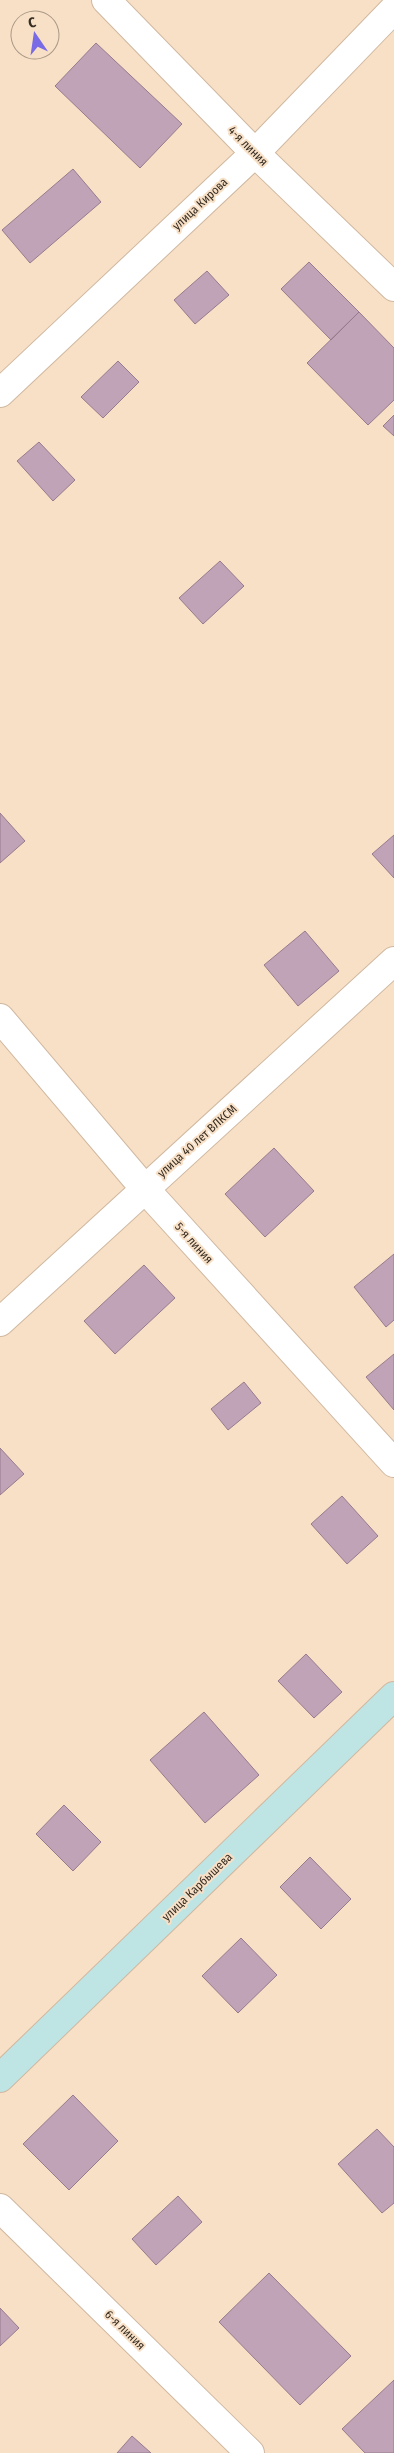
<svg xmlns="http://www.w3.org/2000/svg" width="394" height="2453" font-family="'Fira Sans Condensed',sans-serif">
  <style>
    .building { fill: #c0a3b7; stroke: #977b8e }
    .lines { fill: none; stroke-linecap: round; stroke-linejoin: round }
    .street-casing { stroke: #d0b8a0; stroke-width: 30 }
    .secondary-casing { stroke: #d0b8a0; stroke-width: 30 }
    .street { stroke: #fff; stroke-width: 28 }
    .secondary { stroke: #bfe4e4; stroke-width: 28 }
    .labels { text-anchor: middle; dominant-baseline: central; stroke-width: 4; stroke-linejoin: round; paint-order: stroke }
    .street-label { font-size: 12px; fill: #362d23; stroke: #f8e0c7 }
  </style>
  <rect width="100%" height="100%" fill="#f8e0c7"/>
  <!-- building -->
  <path class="building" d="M96,43L182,124L140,168L55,86Z
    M73,169L101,202L30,263L2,230Z
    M309,262L359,312L331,340L281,289Z
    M207,271L229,295L195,324L174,300Z
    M359,312L394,348V400L368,425L307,363Z
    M118,361L139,382L103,418L81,397Z
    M394,415V436L383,426Z
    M39,442L75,480L53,501L17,461Z
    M220,561L244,586L203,624L179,598Z
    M0,813L25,841L0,863Z
    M394,835V878L372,854Z
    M305,931L339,971L298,1006L264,965Z
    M274,1148L314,1191L265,1237L225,1194Z
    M394,1254V1320L386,1327L354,1287Z
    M144,1265L175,1298L115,1354L84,1321Z
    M394,1354V1410L366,1377Z
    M244,1382L261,1403L228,1430L211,1409Z
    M0,1448L24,1474L0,1495Z
    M342,1496L378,1536L347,1564L311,1524Z
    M306,1654L342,1692L314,1718L278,1681Z
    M204,1712L259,1775L205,1823L150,1760Z
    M64,1805L101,1842L73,1871L36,1834Z
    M310,1857L351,1899L321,1929L280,1887Z
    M241,1938L277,1975L238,2013L202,1976Z
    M73,2095L118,2141L69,2190L23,2144Z
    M377,2129L394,2147V2203L382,2213L338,2164Z
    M178,2196L202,2222L156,2265L132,2239Z
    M269,2273L351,2356L300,2405L219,2322Z
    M0,2308L19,2328L0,2346Z
    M394,2380V2453H365L342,2429Z
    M132,2436L151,2453H117Z"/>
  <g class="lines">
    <defs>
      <path id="street" d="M106,0L255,153L394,287
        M0,393L255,153L394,9
        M0,1018L145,1189L394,1463
        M0,1322L394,961
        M0,2208L250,2453"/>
      <path id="secondary" d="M0,2078L394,1696"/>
    </defs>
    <!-- street casing -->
    <use href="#street" class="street-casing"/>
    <!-- secondary casing -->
    <use href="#secondary" class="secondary-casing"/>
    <!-- street -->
    <use href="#street" class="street"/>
    <!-- secondary -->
    <use href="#secondary" class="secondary"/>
  </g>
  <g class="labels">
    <!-- street labels -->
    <g class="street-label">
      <text transform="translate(248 146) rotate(45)">4-я линия</text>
      <text transform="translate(200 204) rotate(-43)">улица Кирова</text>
      <text transform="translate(197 1141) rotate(-42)">улица 40 лет ВЛКСМ</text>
      <text transform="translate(194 1243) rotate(48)">5-я линия</text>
      <text transform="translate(197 1887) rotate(-44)">улица Карбышева</text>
      <text transform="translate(125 2330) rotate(44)">6-я линия</text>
    </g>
  </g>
  <!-- north arrow -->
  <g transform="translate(35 35) rotate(347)"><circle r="24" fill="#f8e0c7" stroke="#aa9885"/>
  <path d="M0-4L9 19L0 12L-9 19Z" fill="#796ae5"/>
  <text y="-8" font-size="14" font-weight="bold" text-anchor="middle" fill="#362d23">С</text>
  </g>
</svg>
